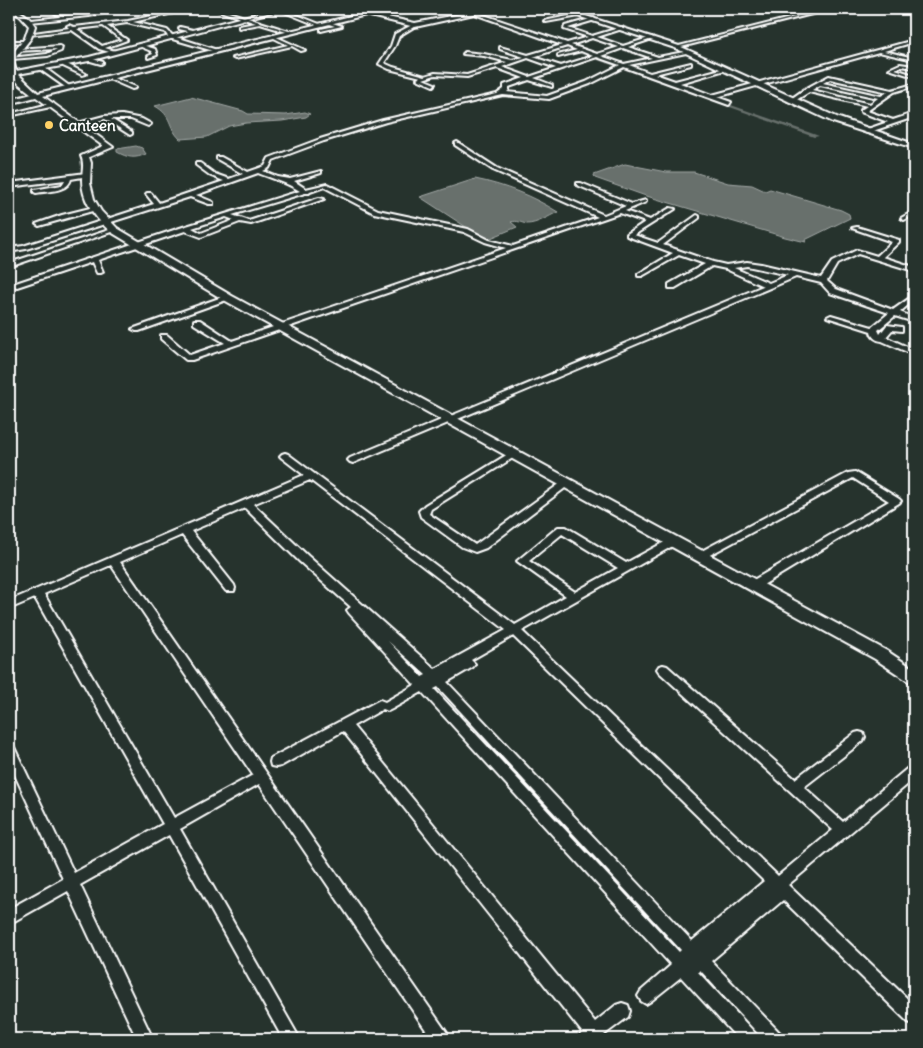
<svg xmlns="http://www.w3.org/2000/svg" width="923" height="1048" font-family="Delius,sans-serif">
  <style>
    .water { fill: #67706c; stroke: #a4a9a7 }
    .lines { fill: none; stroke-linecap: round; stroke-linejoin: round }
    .canal { fill: #67706c; fill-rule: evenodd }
    .street-casing { stroke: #fff; stroke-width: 4 }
    .secondary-casing { stroke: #fff; stroke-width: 4 }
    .street { fill: #26332d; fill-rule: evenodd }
    .secondary { fill: #26332d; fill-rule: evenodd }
    .poi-dot { fill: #ffd166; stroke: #26332d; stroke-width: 2 }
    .labels { text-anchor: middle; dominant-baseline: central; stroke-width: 4; stroke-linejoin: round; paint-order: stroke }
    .far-poi-label { font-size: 15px; font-weight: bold; fill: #fff; stroke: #26332d; text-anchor: start }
  </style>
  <rect width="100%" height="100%" fill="#26332d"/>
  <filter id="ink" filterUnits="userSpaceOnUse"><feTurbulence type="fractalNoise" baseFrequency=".02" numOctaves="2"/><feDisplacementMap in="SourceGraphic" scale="10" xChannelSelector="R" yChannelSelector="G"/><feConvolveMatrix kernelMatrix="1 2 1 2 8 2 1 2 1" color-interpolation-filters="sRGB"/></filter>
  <g filter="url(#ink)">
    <!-- water -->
    <path class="water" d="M191,97L243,111L248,114L286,115L305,112L310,114L306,117L282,121L246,123L229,126L207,137L180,139C167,126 173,116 155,106Z
      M136,146L142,148L146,154C135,159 128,158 117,152V149Z
      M625,164L666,172H694L728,183L752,185L765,191L770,189L841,210L849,214L850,218L805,240L806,242L785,237L643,195L595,178L594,175Z
      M475,179C505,185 532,196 558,212C549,216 537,224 527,224C521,223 518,220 511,222L517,227L486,240L420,197Z"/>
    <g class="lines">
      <!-- canal -->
      <path class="canal" d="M454,9H459L819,136L814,137Z"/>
      <defs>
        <path id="street" d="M47,9H52L62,13L64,16L124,9L89,16L30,22L31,20L60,17L59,15Z
          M185,9H191L133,22L167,30L173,36L217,50V52L169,38L165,32L127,23L107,26L127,40L105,48L115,51L113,53L99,49L72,30L29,35L27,34L69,28L67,26L69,25L74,27L128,21ZM103,26L122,40L102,46L77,29Z
          M214,9H219L292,32L290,33L260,24L239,28V26L256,23Z
          M277,9H282L322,25L319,26Z
          M826,9H832L677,48L675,47Z
          M472,11L567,43L588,37L564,29L565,26L594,18L595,20L568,28L592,36L622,27V29L597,37L623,46L652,37V39L628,47L658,57L689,51L691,52L629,65L650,73L691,63V65L655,74L675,81L725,68V70L680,83L712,95L914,40V42L884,51L914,58V60L879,52L717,97L731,102L729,105L624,67L590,84L549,99L503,95L386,122L324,141L273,160L269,168L263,171L278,177L290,179L321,171V173L294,181L306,189L327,184L378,210L468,229L489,240L513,246L598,217L493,170L455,145V143L457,142L497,168L604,215L626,206L577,185V183H581L632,204L646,200V202L625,211L650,220L670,208L675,209L634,235L658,243L697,215L699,216V218L663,245L713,262L726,265L747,262L761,264L821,278L832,262L857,250L877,256L892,242L852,228L857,227L899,240V242L883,257L914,267V271L858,254L837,264L827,281L836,289L893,310L914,295V300L900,312L914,318V322L895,316L878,330L880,334L887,325L902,327V331L892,330L886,337L914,350V355L882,341C877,341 871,337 871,331L827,317L831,315L872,327L889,313L830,293L821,283L796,277L353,463L350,462L348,460L350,458L763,286L726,269L712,266L675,288H669V284L705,264L679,255L642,276H638V274L673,253L627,236V234L645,222L620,213L192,360H186L161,339V335H167L190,355L225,343L194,324V320H200L232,341L506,248L485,242L464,232L374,213L324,187L310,192L309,193H305L232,215L249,221L319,198L324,199L251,224L240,222L201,237L185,231L98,260L103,272L101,273H97L92,262L17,287L10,285L183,227L300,191C286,182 273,179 258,173L196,195L213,202V204H209L190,197L26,249L9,252V248L23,246L154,204L146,194L147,193H151L159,203L224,181L211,176L196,165V163H200L215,174L229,179L243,174L217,159V157H221L248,172L265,166L269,158L320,139L383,120L497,94L504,89V85L524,78L497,68L467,77L435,75L423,79L435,84L433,86L417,79L421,77L389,69L379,64L391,46L395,34L414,24L417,25L399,36L395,46L384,63L393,67L425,76L435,73L467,75L507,62L484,56L463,54L465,52L484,54L512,60L524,57L500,49V47L528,55L562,45L472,13ZM592,38L619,47L597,54L571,45ZM567,46L577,50L558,55V57L581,51L593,56L561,66L533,57ZM623,48L652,58L624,64L601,56ZM597,57L620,65L586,82L547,96L507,92L509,90V87L529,80L552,87V85L534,78ZM528,58L556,68L529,77L502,67ZM226,217L234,220L201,233L192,228ZM747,266L788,275L769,283L734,268Z
          M578,14L579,16L546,22L544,21Z
          M329,22L342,26L321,31V29L335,26L329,24Z
          M180,27L193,30L194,31L192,32L179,29Z
          M272,35L305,50L301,51L292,46L235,59L233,58L288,45L272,37Z
          M9,41H26L28,42L9,43Z
          M139,44L155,49L157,55L148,58V56L153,54L151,51L139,46Z
          M60,46L62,47L61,51L48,56L12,59L10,58L47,54L57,49L16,51L18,49Z
          M89,58L103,62V63L101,64L87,60Z
          M63,64H67L86,74L82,75L63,66Z
          M900,64L914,66V68L901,66L895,69L914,75V77L889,69Z
          M41,68H45L72,88L68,89L41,70Z
          M829,76L892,90L914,84V86L894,92L867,111L893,120L914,113V117L867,133L865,132V130L888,122L861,112V110L867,106L809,92L793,102L788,101L805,89ZM830,79L888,92L881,96L823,83ZM820,85L878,98L870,104L812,90Z
          M111,77L136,87V88L132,89L109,79Z
          M53,103L55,106L9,116V114Z
          M122,115L142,119L151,124L148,126L131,119H111L132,132V134L130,135L105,119L77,126L74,124L104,116Z
          M86,173L88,174V176L71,179C68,192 47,191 36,193L34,192V190L62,185L65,180L9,187V183Z
          M94,207L96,208V210L39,226L36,224L62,215Z
          M914,211V215L904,220L901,218Z
          M112,229L117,230L9,267V263Z
          M225,296H231L232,298L139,331H136L132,329Z
          M513,451L516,452L518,454L516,456L431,509L429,514L475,545L565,480L568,479L573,482L486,548L475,552L462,547L421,517L419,511L425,505Z
          M285,453L288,454L515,625L566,596L517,561L558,527H566L626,563L670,539H678L679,541L678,543L522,631L778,876L833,830L659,672L657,669L659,666L663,665L667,666L795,779L855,733L859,732L863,733L865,737L863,741L804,787L843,822L909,767L914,766V779L788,885L914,1005V1024L908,1022L783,900L711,961L780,1033L782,1039H763L700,970L698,972L755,1033L757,1039H738L681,977L651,1001L646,1004L641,1001L638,996L641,991L671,965L422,692L392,709L388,711L383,709L353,726L595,1022L616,1005L622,1003L628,1005L630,1011L628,1017L604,1035L606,1039H578L582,1032L343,731L281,766L276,767L271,766L270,762L271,758L376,702L380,700L385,702L415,685L349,613L347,610L351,607L300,562L245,508L191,531L234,585L235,588L234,591H226L182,535L120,562L447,1033L449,1039H432L259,784L180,829L300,1039H283L169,835L80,885L153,1039H137L68,891L9,924V909L63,879L9,762V744L13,745L74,873L163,824L35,598L9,609V601L304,475L282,458L280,456L282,454ZM310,480L506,630L435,669L308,556L253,504ZM562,534L618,568L575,592L529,561ZM111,565L253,775L174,818L44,594ZM513,636L764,881L692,941L447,682L473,667L475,664L471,660ZM388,641L426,675L422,677ZM438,687L681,950L679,952L434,689Z
          M855,472L899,499L901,501L899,503L758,588H750L749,585L750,582L889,501L853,478L704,558L700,560L695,556L696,554L848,473Z"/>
        <path id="secondary" d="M9,9C20,9 30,17 35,26L31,38L13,61L16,71L89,57L274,9H282L89,61L18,74L38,93L359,14L342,9H351L415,23L487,9H497L415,27L366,15L43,96L113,147L89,157L91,163L90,183L94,199L101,211L117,228L232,296L887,651L914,669V683L908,681L875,659L224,300L111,232C96,219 82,201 82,180C82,171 85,164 81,156L103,146L36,97L9,104V100L32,94L19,84L12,75L9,76L11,72L9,58L25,38L29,26L20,16L9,11Z
          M556,9H564L679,46L839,118L914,144V148L833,122L675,48Z"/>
      </defs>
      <!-- street casing -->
      <use href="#street" class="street-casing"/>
      <!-- secondary casing -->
      <use href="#secondary" class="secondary-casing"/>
      <!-- street -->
      <use href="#street" class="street"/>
      <!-- secondary -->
      <use href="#secondary" class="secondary"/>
    </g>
  </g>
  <!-- markers -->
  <circle class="poi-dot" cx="49" cy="125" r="5"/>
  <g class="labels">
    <!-- far-poi labels -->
    <g class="far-poi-label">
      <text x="59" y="125">Canteen</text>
    </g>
  </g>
  <!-- margin -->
  <rect width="923" height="1048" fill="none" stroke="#26332d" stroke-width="30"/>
  <rect x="15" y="15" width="893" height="1018" fill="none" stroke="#fff" stroke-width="2" filter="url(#ink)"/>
</svg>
